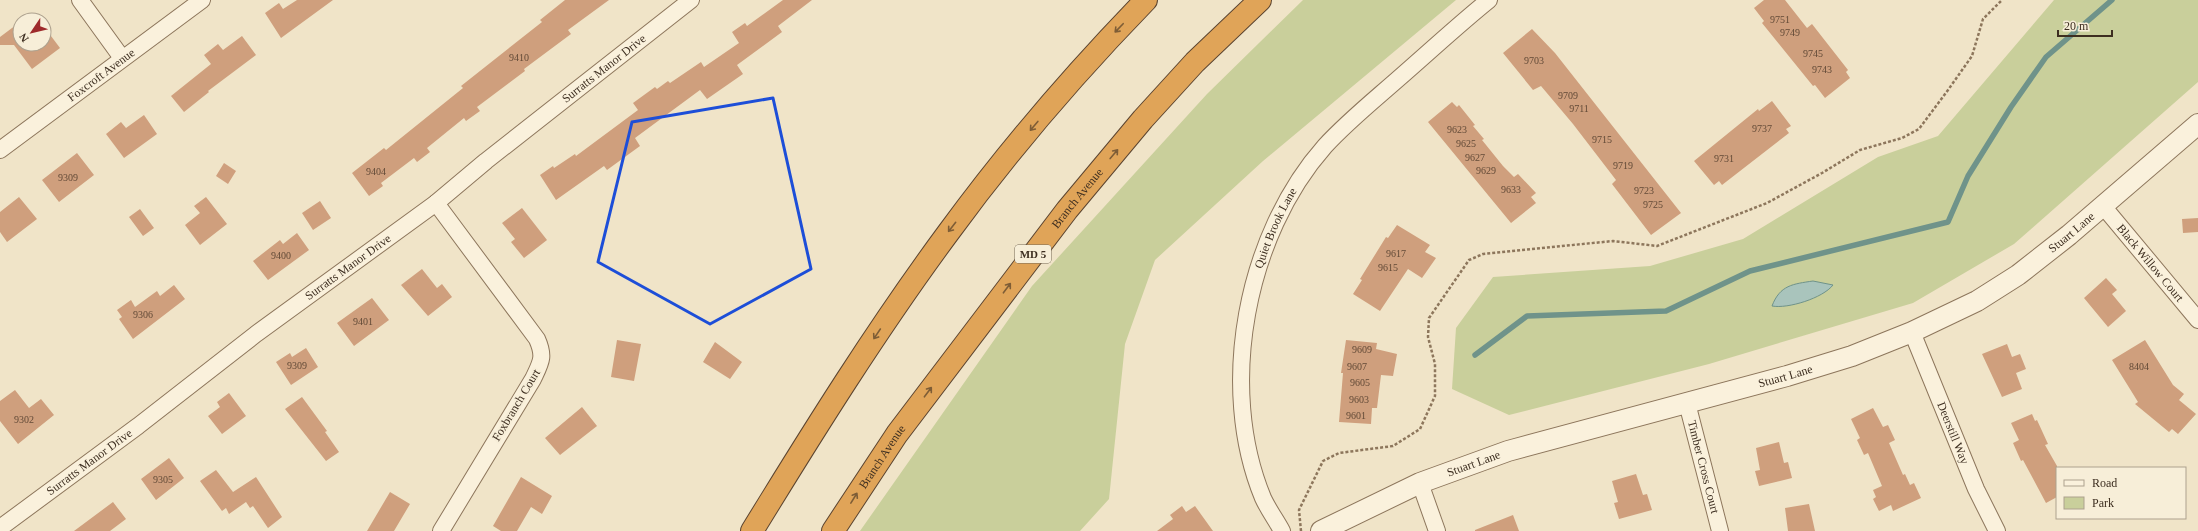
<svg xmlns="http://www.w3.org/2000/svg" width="2198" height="531" font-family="Georgia,serif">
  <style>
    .green { fill: #c9cf9b }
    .water { fill: #a9c4bc; stroke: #6f938a }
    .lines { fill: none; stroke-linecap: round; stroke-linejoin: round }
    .stream { stroke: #6f938a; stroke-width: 5.5 }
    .building { fill: #cf9f7d }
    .minor-casing { stroke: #8d765c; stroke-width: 18 }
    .tertiary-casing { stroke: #8d765c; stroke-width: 22 }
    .motorway-casing { stroke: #5b4430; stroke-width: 24 }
    .path { stroke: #8d765c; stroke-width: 2.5; stroke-dasharray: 3 2; stroke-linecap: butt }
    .minor { stroke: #faf1dc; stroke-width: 16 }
    .tertiary { stroke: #faf1dc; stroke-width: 20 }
    .motorway { stroke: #e0a458; stroke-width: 22 }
    .oneway { stroke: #7e5d36 }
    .marked { fill: none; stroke: #1d4ed8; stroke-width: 3; stroke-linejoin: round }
    .labels { text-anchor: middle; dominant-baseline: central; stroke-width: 4; stroke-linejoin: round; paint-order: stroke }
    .number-label { font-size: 10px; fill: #624a37 }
    .shield { fill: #f7eed8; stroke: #756857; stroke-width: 1 }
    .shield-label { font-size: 11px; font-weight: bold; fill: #3d2e20 }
    .street-label { font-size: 12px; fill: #3d2e20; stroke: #f7eed8 }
  </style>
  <rect width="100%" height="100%" fill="#f0e4c8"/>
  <!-- green -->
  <path class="green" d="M1303,0H1456L1263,161L1155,260L1125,344L1109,499L1080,531H860L1032,286L1207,94Z
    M2054,0H2198V82L2014,244L1913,303L1709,364L1509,415L1452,389L1456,328L1493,277L1650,266L1743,239L1878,157L1938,136Z"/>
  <!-- water -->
  <path class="water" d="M1813,281L1833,285C1823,298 1788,309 1772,306C1780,285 1793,284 1813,281Z"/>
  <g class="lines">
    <!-- stream -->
    <path class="stream" d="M1475,355L1527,316L1666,311L1750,271L1948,222L1968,176L2011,107L2046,57L2112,0"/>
  </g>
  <!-- building -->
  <path class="building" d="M297,0H333L281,38L265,13L279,3L283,9Z
    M565,0H609L568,30L571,34L524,69L525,71L477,107L480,111L466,121L464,118L427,148L430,152L417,162L414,158L381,183L383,186L369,196L352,173L384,148L386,150L463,88L461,86L542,22L540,20Z
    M783,0H812L778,26L782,32L737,65L743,74L707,99L700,90L635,138L640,146L607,170L604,166L556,200L540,175L553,166L554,168L575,154L576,156L638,110L633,103L655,87L657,89L668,81L670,83L701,62L704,67L739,43L732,32L745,23L747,26Z
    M1764,0H1785L1807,28L1812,24L1848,70L1846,72L1850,78L1825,98L1815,85L1813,86L1762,23L1764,21L1754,8Z
    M32,13L38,20H23Z
    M20,22V44H44L45,28L60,48L32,69L14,45H0V37Z
    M1532,29L1555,53L1681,213L1651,235L1612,184L1616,180L1573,124L1541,86L1533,90L1503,53Z
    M242,36L256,55L208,91L209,92L184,112L171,96L211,64L204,55L218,44L223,50Z
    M1772,101L1791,126L1786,129L1789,133L1722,185L1719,181L1714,185L1694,161L1758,109L1759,111Z
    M1452,102L1457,107L1459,105L1475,125L1473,126L1484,139L1482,140L1503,166L1514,177L1518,174L1536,193L1531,197L1536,203L1511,223L1428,122Z
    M144,115L157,134L124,158L106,134L121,122L126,128Z
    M77,153L94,175L59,202L42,180Z
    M224,163L236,171L228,184L216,176Z
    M19,197L37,219L7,242L0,232V212Z
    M206,197L227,224L200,245L185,225L200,213L194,206Z
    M320,201L331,218L313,230L302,213Z
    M522,208L547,240L524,258L511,242L515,239L502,223Z
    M140,209L154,228L143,236L129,217Z
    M2198,218V232L2183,233L2182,219Z
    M1397,225L1430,245L1425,252L1436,258L1422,278L1408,269L1380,311L1353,294L1362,280L1360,279L1386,237L1388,238Z
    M297,233L309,250L268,280L253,261L280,240L283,244Z
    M422,269L437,288L442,284L452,297L428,316L401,285Z
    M2106,278L2117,290L2112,294L2126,311L2108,327L2084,298Z
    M174,285L185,299L133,339L119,319L122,317L117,310L131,300L135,307L157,291L160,296Z
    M372,298L389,320L354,346L337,323Z
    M617,340L641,344L634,381L611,377Z
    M1346,340L1377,343L1376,349L1397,354L1393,376L1381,375L1377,408H1372L1371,424L1339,422L1343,373H1341Z
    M2145,340L2173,385L2184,394L2179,400L2196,414L2178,434L2172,429L2169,432L2135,404L2138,402L2112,360Z
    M715,342L742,362L730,379L703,362Z
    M2007,344L2012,357L2020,354L2026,369L2016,373L2022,389L2002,397L1982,354Z
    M306,348L318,367L291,385L276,362L290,353L292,357Z
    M15,390L29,408L41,399L54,415L18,444L0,421V401Z
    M229,393L246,416L222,434L208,416L220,407L217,402Z
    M302,397L327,431L325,432L339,452L326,461L285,409Z
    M582,407L597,426L560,455L545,438Z
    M1873,408L1883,427L1888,425L1895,440L1889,443L1903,475L1905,474L1910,485L1914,483L1921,498L1893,511L1891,505L1879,511L1873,499L1876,497L1873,490L1882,486L1868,453L1864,455L1857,440L1860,438L1851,419Z
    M2032,414L2035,421L2037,420L2048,444L2045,445L2057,466V497L2046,503L2023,460L2021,461L2013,443L2019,440L2011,423Z
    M1779,442L1784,463L1788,462L1792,478L1759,486L1755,471L1760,470L1756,448Z
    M169,458L184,478L156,500L141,479Z
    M216,470L233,492L256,477L282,517L268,528L253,506L250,508L246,502L229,514L226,508L222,511L200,481Z
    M1636,474L1643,495L1647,494L1652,510L1619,519L1614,503L1618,502L1612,481Z
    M521,477L552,496L542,514L531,507L517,531H501L493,526Z
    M390,492L410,504L394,531H367Z
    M113,502L126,519L110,531H74Z
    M1809,504L1815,531H1788L1785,508Z
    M1182,506L1186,512L1195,506L1213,531H1157L1173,519L1170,515Z
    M1513,515L1519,531H1475V530Z"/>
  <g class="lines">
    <defs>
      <g id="minor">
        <path d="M80,0L122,58"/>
        <path id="s1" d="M0,150L202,0"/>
        <path d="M436,203L537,339C545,357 541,362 533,379L441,531"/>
        <path id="s2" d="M2103,206L2198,320"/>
        <path id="s3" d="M1912,332L1976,489L1997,531"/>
        <path id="s4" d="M1687,403L1720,531"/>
        <path d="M1420,483L1437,531"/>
        <path id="s5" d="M0,528L138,426L256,334L436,203L486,161L691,0"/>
        <path id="s6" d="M1282,531C1276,520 1268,509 1263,498C1217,387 1246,235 1325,146C1347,122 1373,101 1398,79C1428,53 1458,25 1489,0"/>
      </g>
      <g id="tertiary">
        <path id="s7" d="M1321,531L1420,483L1508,451L1787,376L1852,356L1912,332L1977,301L2018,275L2069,235L2198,124"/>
      </g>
      <g id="motorway">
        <path d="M752,531C814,430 877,329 948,233C1008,151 1075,73 1146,0"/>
        <path id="s8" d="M833,531L897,434L1067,210L1143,119L1195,62L1260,0"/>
      </g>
    </defs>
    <!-- minor casing -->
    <use href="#minor" class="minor-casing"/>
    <!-- tertiary casing -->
    <use href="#tertiary" class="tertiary-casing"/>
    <!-- motorway casing -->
    <use href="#motorway" class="motorway-casing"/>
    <!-- path -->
    <path class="path" d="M1301,531L1299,510L1323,461L1339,453L1393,446L1420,429L1435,396V364L1428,337L1429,318L1469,260L1483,254L1613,241L1657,246L1767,203L1822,173L1860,150L1902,138L1919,129L1948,90L1972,56L1983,19L2002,0"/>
    <!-- minor -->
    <use href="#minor" class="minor"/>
    <!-- tertiary -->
    <use href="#tertiary" class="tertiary"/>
    <!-- motorway -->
    <use href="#motorway" class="motorway"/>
  </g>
  <!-- one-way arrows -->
  <defs><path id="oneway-shaft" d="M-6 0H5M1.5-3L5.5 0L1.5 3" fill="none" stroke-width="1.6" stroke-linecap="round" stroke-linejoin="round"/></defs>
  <g class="oneway">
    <use href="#oneway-shaft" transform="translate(1119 28) rotate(134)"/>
    <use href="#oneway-shaft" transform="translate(1034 126) rotate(130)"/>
    <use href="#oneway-shaft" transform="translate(1114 154) rotate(-50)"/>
    <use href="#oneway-shaft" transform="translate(952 227) rotate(128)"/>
    <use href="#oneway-shaft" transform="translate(1007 288) rotate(-53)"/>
    <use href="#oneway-shaft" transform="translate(877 334) rotate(124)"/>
    <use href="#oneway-shaft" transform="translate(928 392) rotate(-53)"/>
    <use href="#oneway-shaft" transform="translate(854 498) rotate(-58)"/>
  </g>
  <!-- marked area -->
  <path class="marked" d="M773,98L811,269L710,324L598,262L632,122Z"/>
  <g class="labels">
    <!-- number labels -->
    <g class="number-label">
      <text x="1780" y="19">9751</text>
      <text x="1790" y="32">9749</text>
      <text x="1813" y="53">9745</text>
      <text x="519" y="57">9410</text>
      <text x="1534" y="60">9703</text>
      <text x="1822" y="69">9743</text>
      <text x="1568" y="95">9709</text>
      <text x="1579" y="108">9711</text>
      <text x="1762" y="128">9737</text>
      <text x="1457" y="129">9623</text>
      <text x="1602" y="139">9715</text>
      <text x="1466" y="143">9625</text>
      <text x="1475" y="157">9627</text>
      <text x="1724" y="158">9731</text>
      <text x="1623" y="165">9719</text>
      <text x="1486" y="170">9629</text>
      <text x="376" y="171">9404</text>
      <text x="68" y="177">9309</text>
      <text x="1511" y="189">9633</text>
      <text x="1644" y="190">9723</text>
      <text x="1653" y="204">9725</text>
      <text x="1396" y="253">9617</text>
      <text x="281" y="255">9400</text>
      <text x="1388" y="267">9615</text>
      <text x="143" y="314">9306</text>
      <text x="363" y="321">9401</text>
      <text x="1362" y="349">9609</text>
      <text x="297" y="365">9309</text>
      <text x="1357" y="366">9607</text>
      <text x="2139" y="366">8404</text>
      <text x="1360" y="382">9605</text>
      <text x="1359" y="399">9603</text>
      <text x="1356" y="415">9601</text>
      <text x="24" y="419">9302</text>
      <text x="163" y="479">9305</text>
    </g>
    <!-- shield labels -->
    <rect class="shield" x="1015" y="245" width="36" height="18" rx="3"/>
    <g class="shield-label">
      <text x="1033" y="254">MD 5</text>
    </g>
    <!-- street labels -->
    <g class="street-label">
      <text stroke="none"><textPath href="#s5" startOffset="759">Surratts Manor Drive</textPath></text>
      <text stroke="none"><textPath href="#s1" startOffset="126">Foxcroft Avenue</textPath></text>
      <text stroke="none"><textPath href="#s8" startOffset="413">Branch Avenue</textPath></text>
      <text stroke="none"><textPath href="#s6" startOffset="316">Quiet Brook Lane</textPath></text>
      <text stroke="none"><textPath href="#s7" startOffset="814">Stuart Lane</textPath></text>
      <text stroke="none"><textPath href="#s2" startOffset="74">Black Willow Court</textPath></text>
      <text stroke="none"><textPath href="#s5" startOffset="435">Surratts Manor Drive</textPath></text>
      <text stroke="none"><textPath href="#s7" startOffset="491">Stuart Lane</textPath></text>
      <text transform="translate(516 405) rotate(-59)">Foxbranch Court</text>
      <text stroke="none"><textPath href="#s3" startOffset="109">Deerstill Way</textPath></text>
      <text stroke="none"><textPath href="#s8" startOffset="89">Branch Avenue</textPath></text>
      <text stroke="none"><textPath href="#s5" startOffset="111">Surratts Manor Drive</textPath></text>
      <text stroke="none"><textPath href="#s7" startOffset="167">Stuart Lane</textPath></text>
      <text stroke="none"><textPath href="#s4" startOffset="66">Timber Cross Court</textPath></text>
    </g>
  </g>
  <!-- legend -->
  <rect x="2056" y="467" width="130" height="52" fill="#f7eed8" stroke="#ada18e"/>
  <rect x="2064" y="480" width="20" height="6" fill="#faf1dc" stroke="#ada18e"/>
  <text x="2092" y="487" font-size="12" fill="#3d2e20">Road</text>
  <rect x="2064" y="497" width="20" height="12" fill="#c9cf9b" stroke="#ada18e"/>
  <text x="2092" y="507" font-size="12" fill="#3d2e20">Park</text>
  <!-- north arrow -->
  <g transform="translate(32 32) rotate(235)"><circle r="19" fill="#f7eed8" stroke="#ada18e"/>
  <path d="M0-3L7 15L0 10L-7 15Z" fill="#9e2a2b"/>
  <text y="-6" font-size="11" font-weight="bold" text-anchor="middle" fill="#3d2e20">N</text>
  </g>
  <!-- scale -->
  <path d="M2058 30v6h54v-6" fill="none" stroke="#3d2e20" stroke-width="2"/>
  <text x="2064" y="30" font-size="12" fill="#3d2e20" stroke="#f7eed8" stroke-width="3" paint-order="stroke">20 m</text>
</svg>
